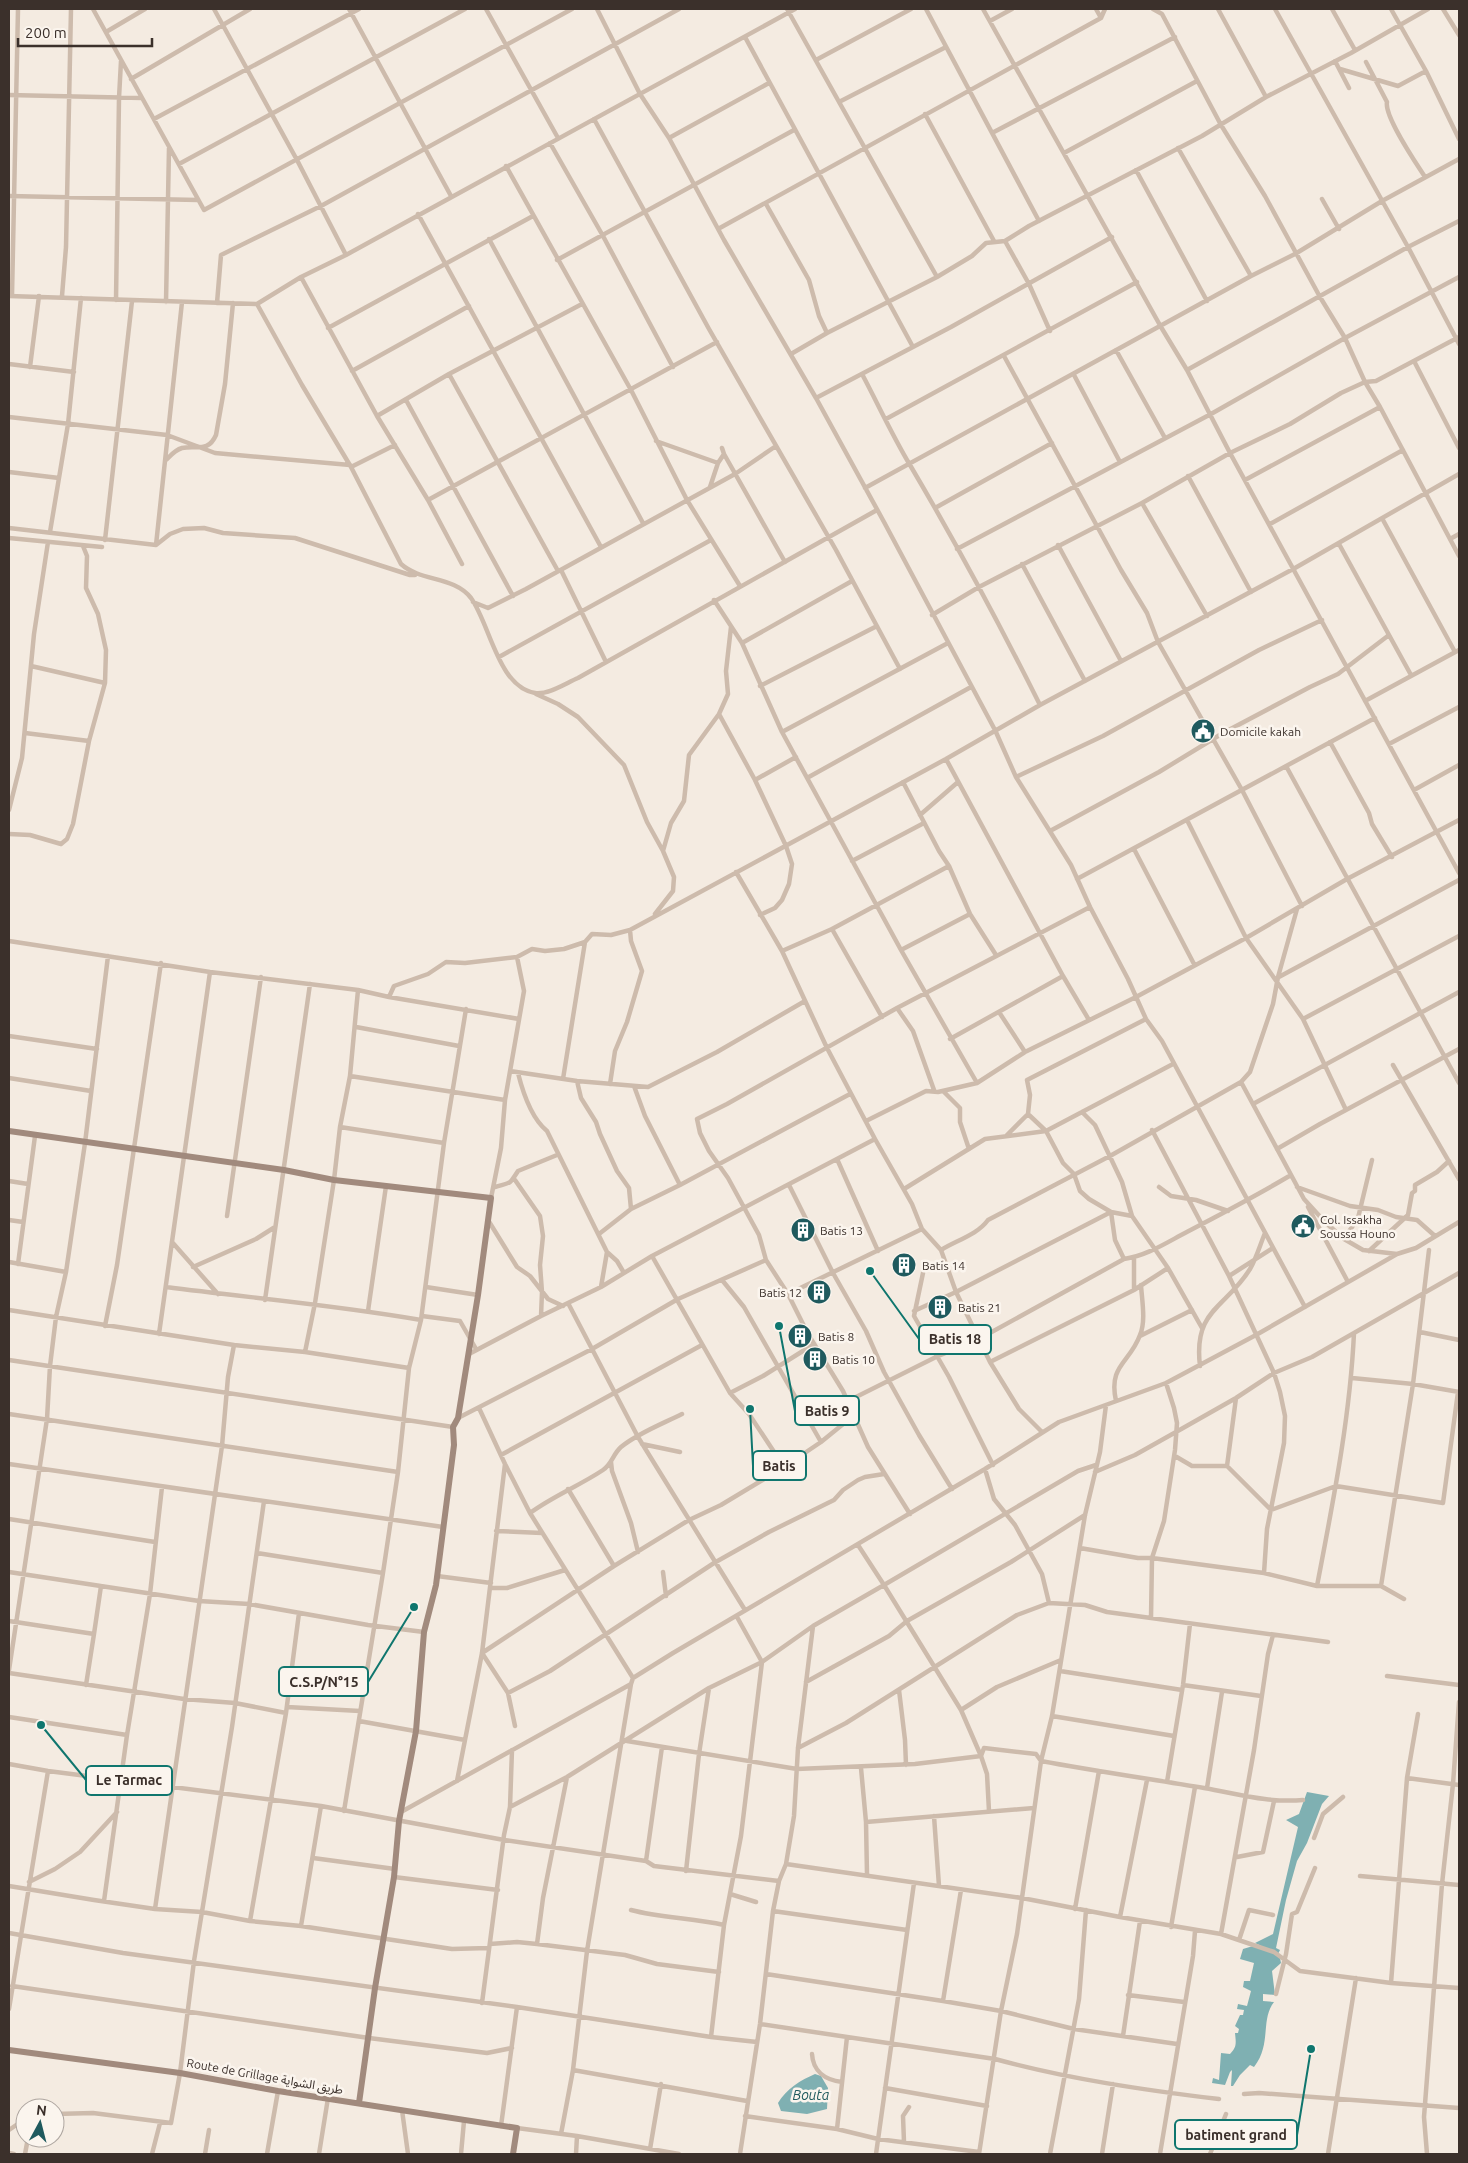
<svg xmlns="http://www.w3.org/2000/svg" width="1468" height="2163" font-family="Ubuntu,'Noto Sans Arabic',sans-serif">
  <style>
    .water { fill: #7fb0b2 }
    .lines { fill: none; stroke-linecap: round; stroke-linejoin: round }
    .street { stroke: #cdbbac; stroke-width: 4.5 }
    .secondary { stroke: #a18a7d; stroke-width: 6 }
    .labels { text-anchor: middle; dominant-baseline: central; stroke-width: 5; stroke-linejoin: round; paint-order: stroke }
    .poi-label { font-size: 12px; fill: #3b302b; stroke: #fbf5ee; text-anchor: start }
    .street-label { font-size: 12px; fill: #3b302b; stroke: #fbf5ee }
    .water-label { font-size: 14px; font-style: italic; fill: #1f5a5e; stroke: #fbf5ee }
    .leader { fill: none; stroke: #0f766e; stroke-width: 2 }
    .callout-dot { fill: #0f766e; stroke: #fbf5ee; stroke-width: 2 }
    .callout { fill: #fbf5ee; stroke: #0f766e; stroke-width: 2 }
    .callout-label { font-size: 14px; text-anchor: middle; font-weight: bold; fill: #3b302b }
  </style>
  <rect width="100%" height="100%" fill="#f4ebe1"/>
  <!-- water -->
  <path class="water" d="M1307,1792L1329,1796L1322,1804L1307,1843L1297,1861L1286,1900L1276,1948L1280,1950L1278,1954L1255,1943L1273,1934L1298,1827L1286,1820L1299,1814Z
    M1253,1946L1270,1951L1280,1958L1281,1963L1272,1971L1275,1995L1263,1994V2001L1274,2002C1260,2020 1272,2044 1254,2067L1250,2065L1240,2075L1233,2086H1231L1232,2070L1230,2072L1225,2085L1212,2083L1213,2078L1219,2080L1221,2053L1230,2054C1237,2047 1236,2043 1235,2033H1238L1239,2029L1235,2026L1240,2015H1243L1244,2010L1237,2009L1238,2004L1247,2006L1251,1991L1243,1987L1244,1981H1250L1254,1963L1240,1959L1243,1949Z
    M815,2074L821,2076L828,2088L827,2109L807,2114L781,2111L778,2103C786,2089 801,2080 815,2074Z"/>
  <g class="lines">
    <!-- street -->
    <path class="street" d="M93,9L204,210L572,9
      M214,9L297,160L346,255
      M349,9L451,196
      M486,9L558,138
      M597,9L640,94L669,138L724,240L816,398L884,522L995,730L1016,777L1071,865L1090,907L1128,979L1146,1019L1162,1041L1305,1307
      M787,9L937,277
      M926,9L1039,221
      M983,9L1161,327L1187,370L1230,453L1459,873
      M1096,9L1101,18
      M1153,9L1162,14L1221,125L1265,196L1320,297L1345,338L1365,382L1380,407L1459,556
      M1218,9L1266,97
      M1275,9L1408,247L1459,344
      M1332,9L1355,50
      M1391,9L1426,71L1459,139
      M1443,9L1459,35
      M990,21L1012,9
      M106,32L145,9
      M745,37L913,347
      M816,60L911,9
      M1335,61L1349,88
      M1366,62L1387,102C1384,116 1416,163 1425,177
      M1340,69L1398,86L1426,71
      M131,79L250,9
      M9,95L142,98
      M839,102L946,47
      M925,114L994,241
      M154,119L359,9
      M594,119L709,329L836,550L900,669
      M992,133L1175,37
      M669,138L769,83
      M550,143L603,236L673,367
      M1178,148L1251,276
      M1064,153L1197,81
      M179,164L465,9
      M506,166L631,390L687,500L740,586
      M1136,170L1207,301
      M9,196L198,200
      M1322,199L1339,229
      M766,204L809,280L819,316L827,333
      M418,214L601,547
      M718,229L1101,18L1105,9
      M489,239L643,523
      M1005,241L1029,284L1050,331
      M557,260L794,130
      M301,277L377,416L428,500L462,564
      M9,296L257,304L301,277L346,255L795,9
      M12,296L18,9
      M62,296L66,247L71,9
      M116,300L119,98L121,61
      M166,302L169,148
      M217,303L221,255L321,206L679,9
      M257,304L302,385L351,467L401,564C421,582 454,576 471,598C490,624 498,687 535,693C548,695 566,683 578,678L877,510
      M328,328L533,216
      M1116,350L1165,438
      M791,354L827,333L937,277L972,256L986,243L1005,241L1029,226L1202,136L1266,97L1351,53L1428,9
      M1004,356L1121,570L1147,613L1158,642L1242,790L1302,906
      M1414,361L1459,448
      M9,364L74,372
      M30,367L39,296
      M1187,370L1408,247L1459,221
      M352,371L469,306
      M449,374L558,571
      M862,374C878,404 892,435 910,465C956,543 999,623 1040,705
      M1074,375L1120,462
      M816,398L951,327L1112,237
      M406,400L513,596
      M377,416L449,374L582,304
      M9,417L167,435L215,453L350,465
      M886,419L1137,282
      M656,441L718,463
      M724,454L785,562
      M166,460C171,455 175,450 182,448C197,445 208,453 216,435L225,384L233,303
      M351,467L395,445
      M9,472L59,478
      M1188,476L1251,592
      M1245,480L1380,407
      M710,487L718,463L724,454L722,448
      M865,488L1251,276L1295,254L1382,201L1459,159
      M428,500L717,342
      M1142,503L1207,616
      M935,508L1052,443
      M1383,520L1455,652
      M1270,524L1403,450
      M9,528L156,545L170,534L183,529L204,528L223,533L295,538L410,575H415
      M50,532L68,424L81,298
      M9,538L102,547
      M1450,539L1459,534
      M105,540L132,301
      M1339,544L1411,675
      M156,545L182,302
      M1058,545L1121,661
      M957,549L1211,414L1345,338L1459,277
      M1022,564L1085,681
      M561,570L606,662
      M714,600L742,643L782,732L901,950L977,1083
      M473,602L488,608L526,589L735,474L776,446
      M932,615L979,587L1142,503L1230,453L1290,424L1341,393L1365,382L1376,381L1459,337
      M742,643L852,581
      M499,657L711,540
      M31,666L105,683
      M760,686L877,626
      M536,694L558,704L578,717L624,765L647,822L663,851L674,877L673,891L655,914
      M1365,701L1459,650
      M719,714L755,780L786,846L792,864L789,884L782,900L775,908L760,915
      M782,732L948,643
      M25,733L89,741
      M1330,742L1369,813L1372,824L1392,857
      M1389,744L1459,707
      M946,759L1063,976L1089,1020
      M1286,766L1459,1083
      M1016,777L1103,736L1259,650L1322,620
      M807,778L971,687
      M755,780L796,757
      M903,782L939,851L949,866L970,914L996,955
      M1414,790L1459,765
      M9,810L22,758L34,634L48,542
      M920,815L958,782
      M1187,820L1246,938L1303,1019L1346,1110
      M1050,831L1159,772L1223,733L1310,687L1338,674L1389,635
      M9,834L30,835L61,844L67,839L73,824L89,741L105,683L106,650L98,614L86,588L87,556L83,546
      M1134,849L1194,964
      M663,851L671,823L684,801L689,755L719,714L728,694L726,671L731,627
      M852,861L924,823
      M736,872L782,951L827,1048L875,1139L912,1204L922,1229L941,1250L956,1292L990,1362L1019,1409L1042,1432
      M1077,879L1375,718
      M832,929L882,1017
      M9,941L210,972L358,990L389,997L519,1019
      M901,950L970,914
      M782,951L832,929L949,866
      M1277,978L1459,880
      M389,997L394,986L428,974L446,962L465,963L517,957L532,949L545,951L564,949L585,942L592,934L611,935L630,930L946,759L1040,705L1295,568L1459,474
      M897,1008L913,1031L934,1090
      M999,1012L1025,1052
      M1303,1019L1459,936
      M356,1027L459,1046
      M9,1036L97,1049
      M950,1039L1063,976
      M1393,1065L1459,1179
      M510,1071L577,1081L648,1087L717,1052L805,1001
      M518,1073C523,1093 531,1118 547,1131L607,1252L617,1261L624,1273
      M350,1076L505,1100
      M9,1078L91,1091
      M563,1079L585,942
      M577,1081L581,1098L596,1122L600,1134L617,1171L629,1188L631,1209
      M1241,1082L1304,1199L1325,1222L1344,1239L1363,1250L1397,1254
      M610,1084L615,1051L627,1022L642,971L631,941L630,930
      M634,1086L645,1116L680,1185
      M943,1091L960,1108V1122L969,1149
      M1253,1104L1459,992
      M1082,1112L1095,1125L1122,1182L1132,1216L1168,1268L1202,1328
      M1028,1114L1030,1095L1027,1080L1146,1019
      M866,1121L926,1091L938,1092L977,1083L1025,1052L1136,997L1246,938L1347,879L1459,820
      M340,1127L444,1143
      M1152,1130L1229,1276L1274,1373L1280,1392L1285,1416L1284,1443L1267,1529L1264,1573
      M1007,1135L1028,1114L1046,1131L1063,1163L1074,1174L1080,1191L1089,1199L1111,1212L1115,1240L1124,1259
      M1277,1149L1320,1124L1459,1049
      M837,1159L878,1251
      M515,1180L540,1216L543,1236L540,1265L542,1292L541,1316
      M9,1181L28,1184
      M789,1185L833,1273L866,1331L884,1372L919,1435L952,1489
      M495,1187C512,1182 509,1185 518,1171L557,1155
      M1159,1187L1171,1196L1196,1200L1228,1211
      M1297,1187L1350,1206L1378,1210L1396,1217L1417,1220L1435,1236
      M904,1189L985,1139L1046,1131L1173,1064
      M491,1198L501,1148L505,1100L524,991L517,957
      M1308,1207L1348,1282
      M227,1216L261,977
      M9,1220L23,1222
      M488,1220L517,1267L530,1276L548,1299L563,1306
      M599,1234L631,1209L680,1185L850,1094
      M1344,1239L1358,1218L1372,1160
      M172,1242L218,1294
      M941,1250C957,1240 977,1235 988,1220L1110,1156L1241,1082L1250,1072L1273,1004L1278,977L1297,909
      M1369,1251L1408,1215L1412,1193L1415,1191V1185L1437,1172L1449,1161
      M652,1256L730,1393L749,1414L784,1467
      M9,1262L66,1272
      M18,1264L35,1136
      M193,1267L256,1239L275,1227
      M923,1273L914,1316L949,1377L993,1465
      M1229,1276L1273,1248
      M722,1280L744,1307L821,1442
      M166,1287C251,1298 336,1305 421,1320
      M426,1287L478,1295
      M601,1287L607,1252
      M1134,1290V1258
      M788,1294L922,1229
      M265,1300L310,984
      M568,1303L638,1437L745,1610
      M9,1310L234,1345L305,1352L409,1368
      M368,1311L386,1186
      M914,1311L956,1292L1111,1212L1132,1216
      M422,1316L460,1321L476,1349
      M105,1326L117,1265L161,963
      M1420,1332L1459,1340
      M159,1334L210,972
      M1140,1336L1192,1310
      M305,1352L315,1303L334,1180L340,1127L350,1076L358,990
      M469,1354L541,1316L601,1287L652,1256L875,1139
      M9,1360L453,1427
      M990,1362L1134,1290L1168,1268
      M1200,1366C1193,1309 1226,1308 1250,1269C1256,1259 1260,1245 1265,1233
      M1352,1378L1413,1384L1459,1392
      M730,1393L763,1376L814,1344
      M848,1401L936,1357L979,1339L1124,1259C1146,1256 1166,1243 1185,1233C1221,1214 1256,1196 1291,1175
      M1116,1401C1108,1365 1130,1363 1140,1335C1146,1321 1142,1301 1141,1285
      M479,1408L505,1464L530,1513L633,1678
      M9,1414L398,1472
      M458,1418L592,1349L678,1299L766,1260
      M642,1444L680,1452
      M501,1455L702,1345
      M1175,1456L1192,1466H1227L1271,1510L1336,1486L1443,1503L1458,1392
      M611,1462L612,1471L631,1523L638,1552
      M9,1464L443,1527
      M1227,1466L1236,1398
      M985,1469L994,1499L1015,1525L1042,1574L1049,1603
      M1095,1472L1135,1455L1176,1432L1236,1398L1274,1373L1312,1357L1459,1273
      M568,1489L614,1566
      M530,1513C553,1496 579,1486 603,1470C612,1464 613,1454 621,1447C638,1433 662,1424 682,1414
      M910,1514L868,1447L843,1391L808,1334L788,1294L766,1260L759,1235L728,1178L709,1151L700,1133L697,1119L727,1104L897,1008L1090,907
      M9,1519L155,1542
      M496,1531L542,1533
      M1080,1548L1138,1558H1152L1264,1573L1317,1586H1381L1404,1599
      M257,1553L383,1573
      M9,1572L199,1601L249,1604L368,1625L424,1632
      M663,1572L666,1596
      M437,1576L491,1583
      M1317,1586C1333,1502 1350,1418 1354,1333
      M1381,1586L1413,1384L1429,1250
      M490,1588H507L565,1570
      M1151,1618L1152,1558L1164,1521L1175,1450L1177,1423L1174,1408L1166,1383
      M9,1621L94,1634L101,1586
      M9,1670L47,1419L50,1366L56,1317L66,1272L85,1143L108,956
      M1060,1671L1182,1690
      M9,1673L184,1699L235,1703L286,1713
      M1387,1676L1459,1685
      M806,1682L889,1636L907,1621L1011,1562L1085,1515
      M86,1685L94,1634
      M1183,1685L1261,1696
      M899,1690L905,1740L906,1765
      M508,1693L550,1671L714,1563L769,1532L834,1500L843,1490L858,1480L865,1477L884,1474
      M287,1707L360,1711
      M961,1710L997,1687L1061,1660
      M1052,1716L1174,1736
      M9,1717L127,1735
      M359,1721L465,1740
      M515,1726L508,1693L482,1653L614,1566L689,1520L721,1505L784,1467L821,1442L853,1416
      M627,1741L797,1769L915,1764L981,1756L984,1748L1036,1754L1041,1761C1095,1771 1150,1779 1204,1788C1239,1794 1267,1803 1303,1800
      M798,1748L846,1723L1017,1615L1049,1603L1085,1605L1107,1612L1328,1642
      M9,1764L48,1771L321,1806L504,1840L646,1861L654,1866L779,1881
      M861,1768L866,1822L867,1875
      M1407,1778L1459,1785
      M457,1781L482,1653L505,1464
      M1167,1782L1183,1685L1190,1624
      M1207,1788L1222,1692
      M510,1807L567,1777L709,1688L762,1662L813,1626L884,1585L858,1545
      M344,1811L383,1573L398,1472L409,1368L421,1320L444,1143L466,1009
      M989,1811L987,1774L981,1756L961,1710L884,1585L1078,1471L1096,1465
      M401,1812L631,1684L633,1678L673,1653L985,1469L1059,1422L1166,1383L1256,1335L1397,1254L1416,1248L1459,1222
      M934,1816L939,1886
      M866,1822L1034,1808
      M1314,1838L1323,1814L1343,1797
      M1237,1857L1263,1852L1274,1801
      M313,1858L395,1869
      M646,1861L662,1747
      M786,1864L1022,1898L1120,1917L1221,1934L1274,1952L1300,1971L1391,1983L1459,1988
      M686,1871L699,1754L709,1688
      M1360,1876L1459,1885
      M394,1877L498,1890
      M29,1882L55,1869L80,1852L117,1812
      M9,1886L94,1900L155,1909L202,1912L250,1921L301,1926L452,1949L488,1948
      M730,1894L756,1902
      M104,1901L127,1735L150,1594L162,1487
      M155,1909L222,1446L228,1377L234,1345
      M1075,1909L1099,1771
      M631,1910C661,1918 693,1918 724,1925
      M773,1911L907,1930
      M1120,1917L1147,1780
      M250,1921L286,1713L299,1613
      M301,1926L321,1806
      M1171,1927L1195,1787
      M9,1933L123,1953L517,2007L711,2037L757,2042
      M1221,1934L1254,1750L1268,1654L1273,1635
      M1239,1940L1249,1910L1273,1915
      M490,1944L517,1942L537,1944L625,1955L657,1964L719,1972
      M537,1944L543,1898L567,1777
      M766,1974L943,2001L1001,2011L1074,2029L1177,2044
      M1391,1983L1407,1778L1418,1714
      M12,1986L369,2038L487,2053L512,2048
      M1276,1994L1286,1954L1292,1914L1297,1912L1315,1868
      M1128,1995L1184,2002
      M943,2001L961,1890
      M482,2003L504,1835L510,1807L512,1750
      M9,2009L48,1771
      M760,2024L995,2059C1068,2079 1144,2090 1219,2099
      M1123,2036L1140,1921
      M711,2037L724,1925L741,1836L762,1662L737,1617
      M812,2054C813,2072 826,2080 842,2082
      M573,2070L747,2101
      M885,2088L987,2106
      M1244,2094L1259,2093L1459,2108
      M402,2110L408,2154
      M55,2114L93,2113L171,2123L180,2073L194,1961L232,1727L264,1501
      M745,2116L837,2129L878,2139L979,2152
      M501,2126L517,2007
      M517,2128L577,2136L679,2154
      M837,2129L847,2037
      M9,2130L25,2119
      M561,2134L573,2070L587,1951L631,1684
      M904,2142L903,2116L909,2107
      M650,2149L661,2084
      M9,2153L14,2154
      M25,2154L28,2138
      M152,2154L160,2123
      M205,2154L209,2130
      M267,2154L278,2091
      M319,2154L328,2098
      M461,2154L464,2121
      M576,2154L577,2136
      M740,2154L760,2024L773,1911L779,1881L786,1864L794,1816L798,1748L813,1626
      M876,2154L914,1883
      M979,2154L1001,2011L1017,1934L1041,1761L1052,1716L1085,1515L1100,1452L1106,1405
      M1050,2154L1079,1999L1086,1910
      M1102,2154L1113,2084
      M1160,2154L1193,1956L1195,1931
      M1210,2154L1226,2114
      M1328,2154L1356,1978
      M1427,2154L1424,2117L1442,1884L1453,1784L1459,1702"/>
    <!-- secondary -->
    <path class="secondary" d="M9,1131L284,1170L334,1180L491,1198L478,1295L458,1418L453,1427L454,1445L436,1585L424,1632L416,1731L399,1821L394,1877L375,1988L359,2103
      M9,2050L180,2073L278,2091L517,2128L513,2154"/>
  </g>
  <!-- icons -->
  <defs>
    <symbol id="civic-disc" viewBox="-11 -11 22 22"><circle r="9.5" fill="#1f5a5e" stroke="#fbf5ee"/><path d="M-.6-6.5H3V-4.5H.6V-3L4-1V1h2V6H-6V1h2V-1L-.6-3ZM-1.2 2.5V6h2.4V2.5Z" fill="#fff"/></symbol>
    <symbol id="building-disc" viewBox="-11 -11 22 22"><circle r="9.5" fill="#1f5a5e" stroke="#fbf5ee"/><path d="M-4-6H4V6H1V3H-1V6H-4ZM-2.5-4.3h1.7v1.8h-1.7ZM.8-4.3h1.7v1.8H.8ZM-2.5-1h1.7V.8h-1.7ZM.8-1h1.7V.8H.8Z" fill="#fff"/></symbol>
  </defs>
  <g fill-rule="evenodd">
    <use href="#civic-disc" x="1189" y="717" width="28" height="28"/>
    <use href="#civic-disc" x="1289" y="1212" width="28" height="28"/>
    <use href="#building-disc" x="789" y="1216" width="28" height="28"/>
    <use href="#building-disc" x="890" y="1251" width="28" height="28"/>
    <use href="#building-disc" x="805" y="1278" width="28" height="28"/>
    <use href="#building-disc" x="926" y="1293" width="28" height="28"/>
    <use href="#building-disc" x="786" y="1322" width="28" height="28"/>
    <use href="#building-disc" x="801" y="1345" width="28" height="28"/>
  </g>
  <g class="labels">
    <!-- poi labels -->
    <g class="poi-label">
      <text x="1220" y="731">Domicile kakah</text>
      <text x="1320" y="1219">Col. Issakha<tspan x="1320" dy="14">Soussa Houno</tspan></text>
      <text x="820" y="1230">Batis 13</text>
      <text x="922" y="1265">Batis 14</text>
      <text x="802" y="1292" text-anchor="end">Batis 12</text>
      <text x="958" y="1307">Batis 21</text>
      <text x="818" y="1336">Batis 8</text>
      <text x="832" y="1359">Batis 10</text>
    </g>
    <!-- street labels -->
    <g class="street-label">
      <text transform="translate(265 2076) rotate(10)">Route de Grillage طريق الشواية</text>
    </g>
    <!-- water labels -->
    <g class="water-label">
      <text x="811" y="2095">Bouta</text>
    </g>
  </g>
  <!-- callouts -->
  <path class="leader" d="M870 1271L919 1339M779 1326L795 1411M750 1409L753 1466M414 1607L368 1682M41 1725L86 1780M1311 2049L1297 2135"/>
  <g class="callout-dot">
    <circle cx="870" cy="1271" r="5"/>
    <circle cx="779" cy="1326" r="5"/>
    <circle cx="750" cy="1409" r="5"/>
    <circle cx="414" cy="1607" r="5"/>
    <circle cx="41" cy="1725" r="5"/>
    <circle cx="1311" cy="2049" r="5"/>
  </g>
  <g class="callout">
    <rect x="919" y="1325" width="72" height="29" rx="5"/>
    <rect x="795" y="1396" width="64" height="29" rx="5"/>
    <rect x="753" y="1451" width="53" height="29" rx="5"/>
    <rect x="279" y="1667" width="89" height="29" rx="5"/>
    <rect x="86" y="1766" width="86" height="29" rx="5"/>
    <rect x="1175" y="2120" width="122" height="29" rx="5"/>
  </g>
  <g class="callout-label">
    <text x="955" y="1344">Batis 18</text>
    <text x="827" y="1416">Batis 9</text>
    <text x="779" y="1471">Batis</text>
    <text x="324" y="1687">C.S.P/N°15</text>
    <text x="129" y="1785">Le Tarmac</text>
    <text x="1236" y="2140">batiment grand</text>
  </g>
  <!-- border -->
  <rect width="1468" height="2163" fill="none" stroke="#3b302b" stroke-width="20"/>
  <!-- north arrow -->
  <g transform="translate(40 2123) rotate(7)"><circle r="24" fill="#fbf5ee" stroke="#aea6a0"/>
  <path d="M0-4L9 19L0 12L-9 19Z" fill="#1f5a5e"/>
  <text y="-8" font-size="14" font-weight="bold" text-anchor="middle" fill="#3b302b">N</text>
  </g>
  <!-- scale -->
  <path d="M18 38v8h134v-8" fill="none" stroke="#3b302b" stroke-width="2.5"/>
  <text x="25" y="38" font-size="15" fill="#3b302b" stroke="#fbf5ee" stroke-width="4" paint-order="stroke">200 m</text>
</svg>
